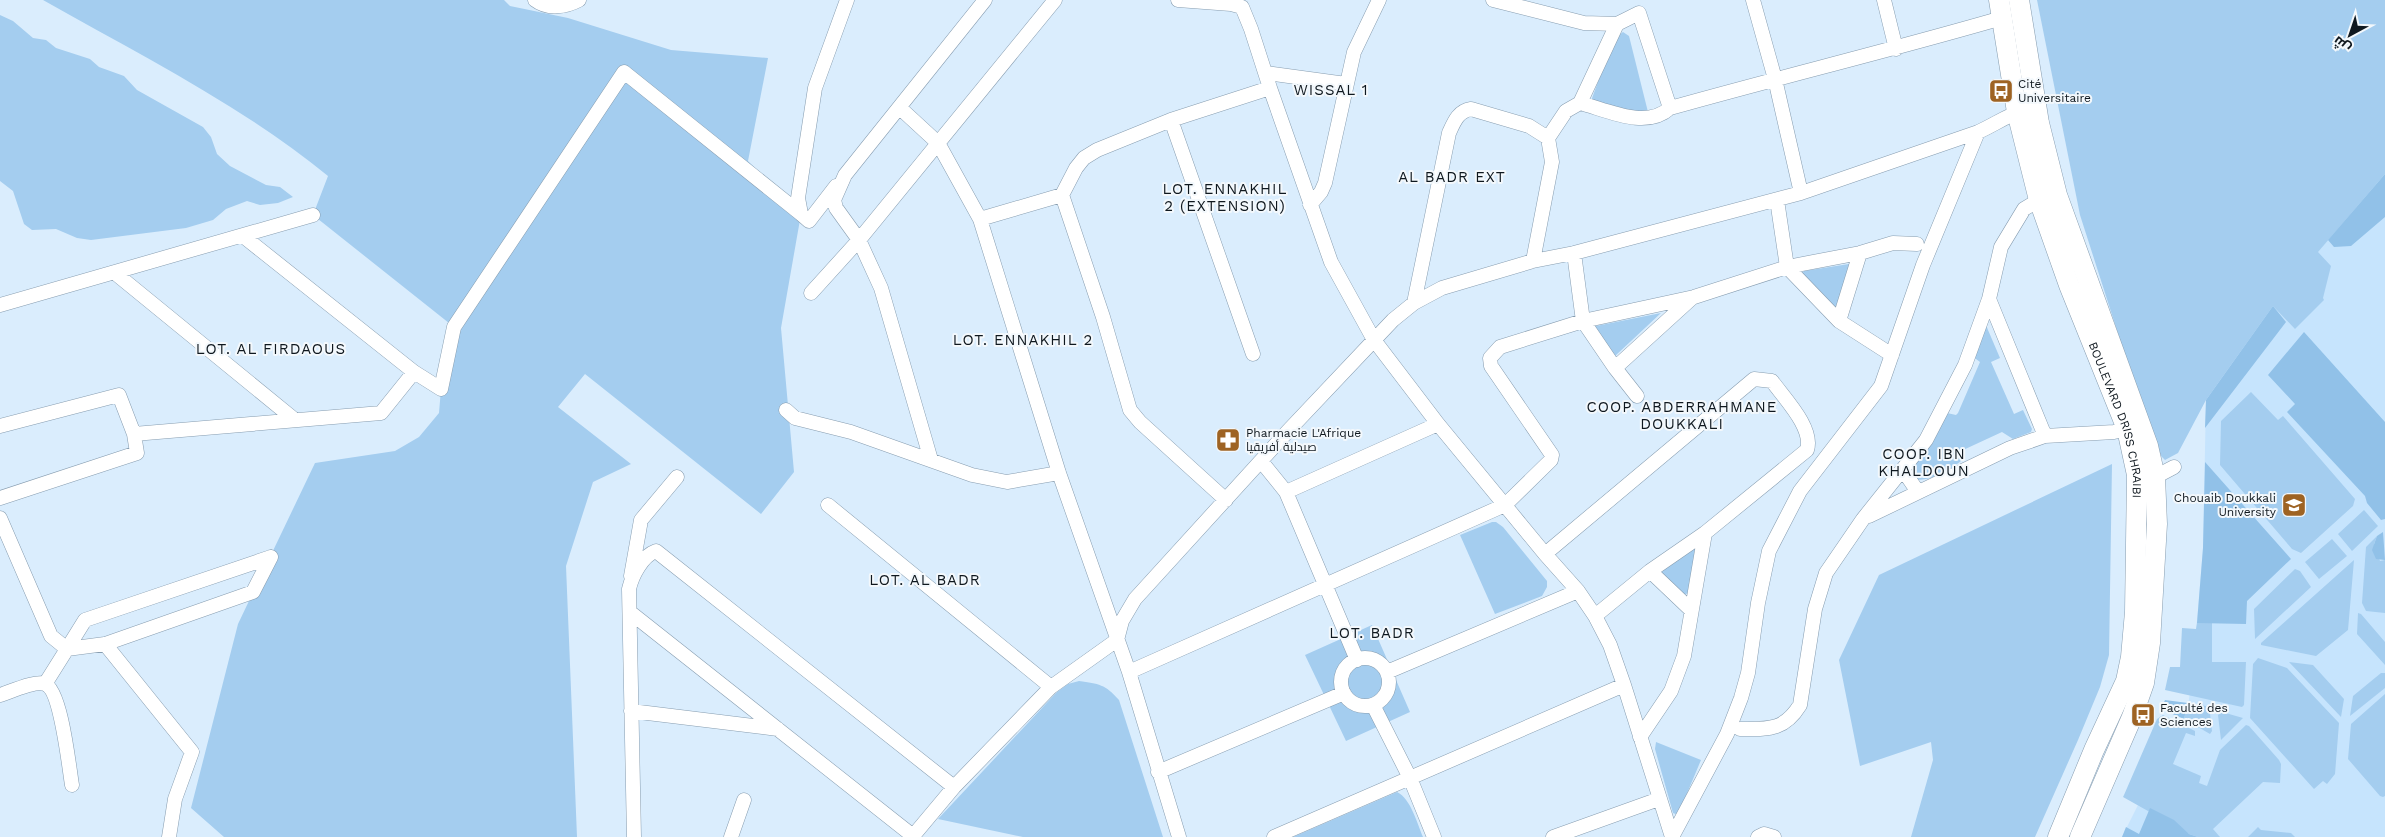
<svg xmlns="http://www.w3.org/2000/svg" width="2385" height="837" font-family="'Work Sans',Cairo,sans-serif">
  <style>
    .built { fill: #c6e4fd }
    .green { fill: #a4cdef }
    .forest { fill: #91c1e8 }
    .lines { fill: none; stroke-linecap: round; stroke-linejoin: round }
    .minor-casing { stroke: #879db0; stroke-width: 15 }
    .secondary-casing { stroke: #879db0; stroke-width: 21 }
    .minor { stroke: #fff; stroke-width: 14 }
    .secondary { stroke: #fff; stroke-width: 20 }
    .labels { text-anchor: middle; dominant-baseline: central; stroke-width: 4; stroke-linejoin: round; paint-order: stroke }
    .poi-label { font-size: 12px; fill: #0f181f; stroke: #f3f8fc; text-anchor: start }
    .street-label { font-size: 12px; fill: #0f181f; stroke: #f3f8fc }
    .quarter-label { font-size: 15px; letter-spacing: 1px; fill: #0f181f; stroke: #f3f8fc }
  </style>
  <rect width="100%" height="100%" fill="#daedfd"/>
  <!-- built -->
  <path class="built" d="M2385,174V837H2122L2169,743L2187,714L2193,669L2203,548L2206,400L2281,294Z"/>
  <!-- green -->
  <path class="green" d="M43,0H504L510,6L568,18L671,50L768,58L748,161L801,214L781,328L794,472L761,514L585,374L558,407L631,464L593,482L566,566L577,837H224L191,808L238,624L315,463L395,451L419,437L439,413L441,389L454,327L313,215L328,176C241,105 140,55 43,0Z
    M2037,0H2385V174L2318,252L2331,266L2323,298L2324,300L2295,329L2273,306L2206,400L2178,453L2165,460L2161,456L2147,424L2080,215Z
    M0,15L13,21L33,38L46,40L56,48L90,59L99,67L124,76L137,90L203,127L211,137L217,154L230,166L266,185L280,187L293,197L278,203L260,205L247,201L226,209L213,220L186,228L91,240L77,238L56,229L32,230L24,224L13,191L0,181Z
    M1623,32L1629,36L1649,116L1591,101C1597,87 1611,39 1623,32Z
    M1849,264L1851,266L1836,306L1834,308L1801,275L1804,271Z
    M1661,313L1615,356L1595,327L1596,326Z
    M1985,323L2000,358L1991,362L2014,414L2023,410L2032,429L2031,432L2013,439L2002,432L1961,451L1964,458C1955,468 1928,483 1915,479L1910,471L1947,413L1956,415L1958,413L1980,362L1972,356Z
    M2251,392L2278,420L2283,416L2355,499L2353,506L2301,553L2292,549L2220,465L2221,421Z
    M2112,464L2109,655L2100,687L2078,740L2035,837H1911L1933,760L1931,742L1860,766L1839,660L1879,575Z
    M2364,510L2378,526L2352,551L2338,534Z
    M1492,522H1496L1503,527L1547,581V587L1542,596L1495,614L1460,535Z
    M2377,536L2374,544L2380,561L2385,560V613L2366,611L2362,603L2366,547Z
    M2332,539L2347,556L2319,579L2305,562Z
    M1693,548L1696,549L1689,593L1683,595L1662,573L1663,570Z
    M2354,560L2348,630L2316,656L2261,645V643Z
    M2295,569L2300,571L2311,587L2255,639L2254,609Z
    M2358,613L2361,614L2385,642V665L2357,634Z
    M2197,623H2212V662H2246L2244,705L2242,707L2165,690L2170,667H2180L2182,628L2196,629Z
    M1372,625L1410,712L1346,741L1305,655Z
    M2258,658L2287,668L2339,723L2335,774L2327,784L2323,781L2314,789L2250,718L2253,664Z
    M2289,662L2313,665L2344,699L2341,717Z
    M2381,673H2385V688L2350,716L2353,696Z
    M1079,681C1099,684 1105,684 1119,700L1163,837H1023L938,819L1057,692L1068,684Z
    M2385,694V796L2383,797L2380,796L2348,759L2351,724Z
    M2188,703L2206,706L2210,713L2212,731L2210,734L2184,719Z
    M2222,712L2243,718L2221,740L2218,715Z
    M2163,715L2195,731V736L2186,733L2173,764L2201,776L2199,783L2207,786L2220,750L2246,725L2249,726L2279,760L2281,764L2280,783L2263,782L2213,829L2220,837H2198L2189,834L2123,797L2124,795L2157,719Z
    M1656,742L1701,760L1678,815L1673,813L1655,749Z
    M1397,792C1411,799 1417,823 1423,837H1293Z
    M2258,827L2261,830L2291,833L2295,837H2248Z"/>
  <!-- forest -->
  <path class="forest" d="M2385,174V217L2351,246L2334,247L2328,240Z
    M2273,306L2286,322L2205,428L2206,400Z
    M2304,332L2385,422V519L2381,520L2367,503L2365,496L2287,412L2295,404L2268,375Z
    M2205,462L2291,559L2247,601L2246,624L2197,623L2203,548Z
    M2383,532L2385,560L2376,559L2372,550L2377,536Z
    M2165,700L2188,703L2184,719L2161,709Z
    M2150,808L2174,820L2189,834L2198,837H2122L2126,827L2139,834Z"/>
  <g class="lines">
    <defs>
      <path id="minor" d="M535,0C548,10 566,7 579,0
        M1178,0L1231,4L1242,7L1251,29L1270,88
        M1493,0L1584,23L1617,24L1639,13L1670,108
        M1753,0L1775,79L1801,193
        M1884,0L1896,49
        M1266,73L1346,84
        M1580,103L1617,24
        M900,108L938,143L980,219L1059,473L1129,672L1179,837
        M1171,120L1253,354
        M1548,138L1566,111L1580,103C1607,110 1646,130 1670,108C1780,77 1892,50 2002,18
        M836,186L809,221L801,214L798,198L815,88L847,0
        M1062,195L1076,168L1084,158L1097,150L1171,120L1270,88L1331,262L1374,340L1438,424L1545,554L1578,591L1595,616L1610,645L1624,685L1672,837
        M1777,200L1787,267L1839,321L1892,355
        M2039,200L2024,209L2001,247L1989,299L2045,436
        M1310,205L1321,192L1325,183L1354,52L1379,0
        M980,219L1062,195L1103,317L1130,410L1140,422L1226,500
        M243,236L414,372L441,389L454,327L624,72L801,214
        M1574,253L1583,321L1615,368L1692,298
        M115,273L295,420
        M811,293L859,240L1055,0
        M1414,303L1449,133C1454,122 1458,111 1471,109L1529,126L1548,138L1552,162L1533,261
        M0,305L313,215
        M1839,321L1860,253
        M1615,368L1637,396
        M786,410L795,418L851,432L972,475L1007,482L1059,473
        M0,426L119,395L134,434L137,453L0,498
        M134,434L381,413L414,372
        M931,460L881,288L859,240L836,208L834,200L845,175L985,0
        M1261,461L1286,492L1357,660
        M1903,470L1918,492
        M2155,477L2174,467
        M1286,492L1438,424
        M828,505L1051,687
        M1869,516L2010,448L2045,436L2114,432L2127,429
        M0,518L51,636L67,649L45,684
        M1545,554L1754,379L1772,381C1784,398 1814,428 1807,450L1705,533L1684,656L1671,691L1640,737
        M1650,571L1691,610
        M631,576L641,520L677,477
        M631,613L913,836L954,787L1051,687L1117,640L1122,621L1135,599L1288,431L1393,320L1414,303L1442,288L1533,261L1574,253L1801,193L1978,132C1994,125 2009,114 2025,110
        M1595,616L1650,571L1705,533
        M105,644L192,752L175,799L169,837
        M67,649L105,644L253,592L271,557
        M67,649L85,620L271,557
        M1341 682a24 24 0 1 1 48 0a24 24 0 1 1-48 0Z
        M1129,672L1505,505L1551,460L1552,455L1491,366L1490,358L1500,347L1583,321L1694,297L1787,267L1860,253L1893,243L1917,244
        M1387,672L1578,591
        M0,695C10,692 36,680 45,684C61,690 69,767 72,785
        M1373,705L1410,778L1434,837
        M631,711L778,729
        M1740,729C1768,729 1784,731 1800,705L1815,609L1826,573L1863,519L1926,440L1965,365L1989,299
        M1158,772L1344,693
        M634,837L629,589C632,576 642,556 656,551L954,787
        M731,837L744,800
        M1274,837L1624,685
        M1553,837L1659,799
        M1672,837L1727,734L1741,698L1748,673L1758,603L1769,551L1800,491L1881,386L1923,265L1978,132
        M1758,837L1764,834L1774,837"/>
      <g id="secondary">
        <path id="s1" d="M1999,0L2017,112L2039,200L2069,285L2127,429L2137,475L2135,612L2131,657L2126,681L2094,750L2058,837"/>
        <path d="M2019,0L2039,123L2057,195L2148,446L2155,477L2157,524L2150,643L2144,683L2132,717L2080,837"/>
      </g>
    </defs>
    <!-- minor casing -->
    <use href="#minor" class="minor-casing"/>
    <!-- secondary casing -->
    <use href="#secondary" class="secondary-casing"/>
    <!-- minor -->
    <use href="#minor" class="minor"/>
    <!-- secondary -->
    <use href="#secondary" class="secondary"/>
  </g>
  <!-- icons -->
  <defs>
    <symbol id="bus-square" viewBox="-11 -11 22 22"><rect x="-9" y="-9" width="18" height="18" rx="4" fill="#9e6323" stroke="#f3f8fc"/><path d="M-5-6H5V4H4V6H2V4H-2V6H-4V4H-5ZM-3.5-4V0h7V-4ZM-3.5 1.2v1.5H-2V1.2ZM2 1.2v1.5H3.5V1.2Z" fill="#fff"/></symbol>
    <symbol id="pharmacy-square" viewBox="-11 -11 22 22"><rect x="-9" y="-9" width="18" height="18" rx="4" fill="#9e6323" stroke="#f3f8fc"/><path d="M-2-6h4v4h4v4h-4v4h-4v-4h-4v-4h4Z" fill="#fff"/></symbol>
    <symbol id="university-square" viewBox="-11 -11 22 22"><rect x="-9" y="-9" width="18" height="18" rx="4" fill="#9e6323" stroke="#f3f8fc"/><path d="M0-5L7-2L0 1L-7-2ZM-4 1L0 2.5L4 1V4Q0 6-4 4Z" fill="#fff"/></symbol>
  </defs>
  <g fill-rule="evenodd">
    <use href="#bus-square" x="1987" y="77" width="28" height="28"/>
    <use href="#pharmacy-square" x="1214" y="426" width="28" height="28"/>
    <use href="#university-square" x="2280" y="491" width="28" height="28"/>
    <use href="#bus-square" x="2129" y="701" width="28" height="28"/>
  </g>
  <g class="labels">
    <!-- poi labels -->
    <g class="poi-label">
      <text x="2018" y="84">Cité<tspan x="2018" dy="14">Universitaire</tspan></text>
      <text x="1246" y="433">Pharmacie L'Afrique<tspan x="1246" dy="14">صيدلية أفريقيا</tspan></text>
      <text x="2276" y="498" text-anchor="end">Chouaib Doukkali<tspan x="2276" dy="14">University</tspan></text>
      <text x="2160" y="708">Faculté des<tspan x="2160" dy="14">Sciences</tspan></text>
    </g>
    <!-- street labels -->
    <g class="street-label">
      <text stroke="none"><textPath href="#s1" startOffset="438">BOULEVARD DRISS CHRAIBI</textPath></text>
    </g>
    <!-- quarter labels -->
    <g class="quarter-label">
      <text x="1331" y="90">WISSAL 1</text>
      <text x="1452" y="177">AL BADR EXT</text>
      <text x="1225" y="189">LOT. ENNAKHIL<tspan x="1225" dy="17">2 (EXTENSION)</tspan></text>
      <text x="1023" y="340">LOT. ENNAKHIL 2</text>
      <text x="271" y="349">LOT. AL FIRDAOUS</text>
      <text x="1682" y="407">COOP. ABDERRAHMANE<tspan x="1682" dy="17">DOUKKALI</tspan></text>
      <text x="1924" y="454">COOP. IBN<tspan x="1924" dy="17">KHALDOUN</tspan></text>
      <text x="925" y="580">LOT. AL BADR</text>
      <text x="1372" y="633">LOT. BADR</text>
    </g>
  </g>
  <!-- north arrow -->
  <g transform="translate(2350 35) rotate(220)" stroke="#f3f8fc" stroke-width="4" paint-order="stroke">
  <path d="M0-4L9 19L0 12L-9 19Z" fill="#0f181f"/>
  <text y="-8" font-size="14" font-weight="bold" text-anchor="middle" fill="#0f181f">ش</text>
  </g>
</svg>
